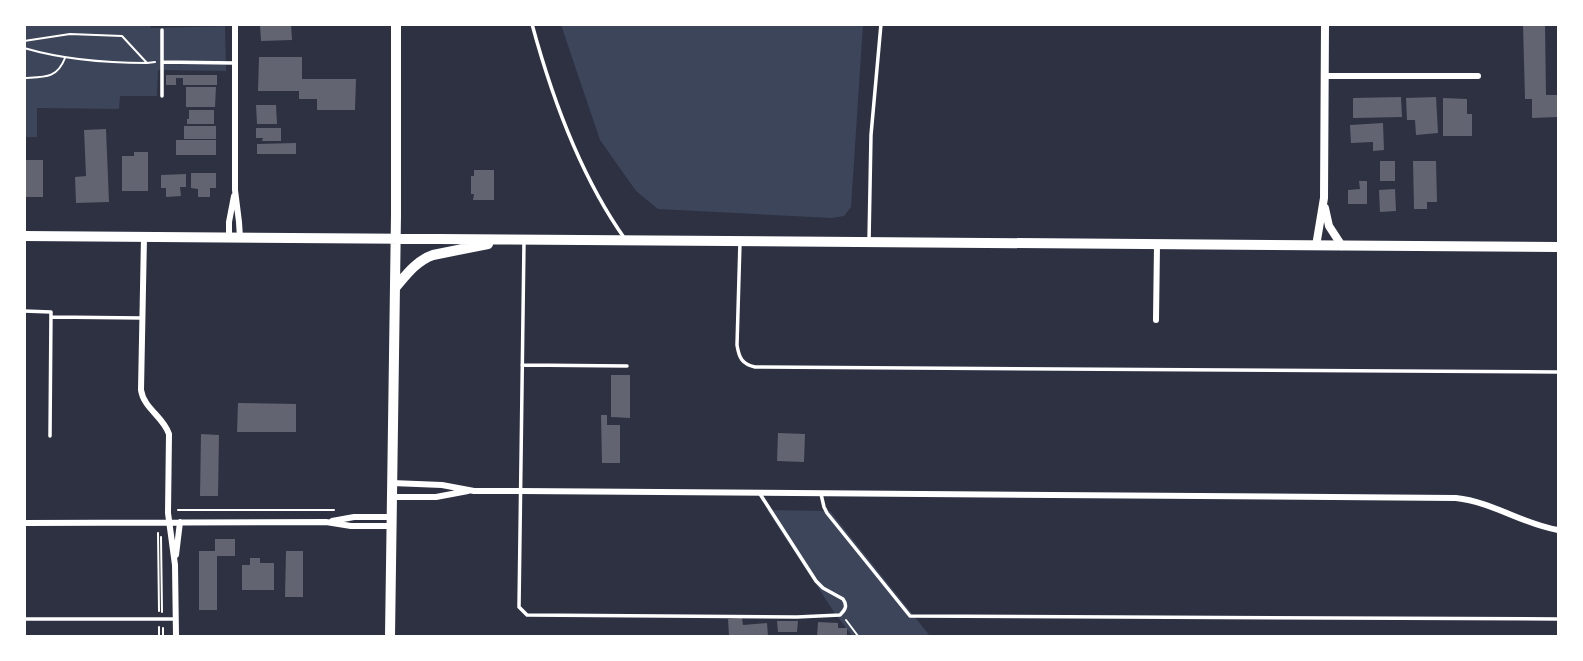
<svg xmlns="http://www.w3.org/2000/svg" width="1583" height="661" font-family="'Sofia Sans Condensed',sans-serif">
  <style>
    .green { fill: #3c4559 }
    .building { fill: #626471 }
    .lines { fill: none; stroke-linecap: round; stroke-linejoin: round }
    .path { stroke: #fff; stroke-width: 2 }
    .service { stroke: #fff; stroke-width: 3.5 }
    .minor { stroke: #fff; stroke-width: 6 }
    .tertiary { stroke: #fff; stroke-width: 8 }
    .primary { stroke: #fff; stroke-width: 10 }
  </style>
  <rect width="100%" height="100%" fill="#2d3142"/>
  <!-- green -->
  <path class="green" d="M150,24L151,28L225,26L226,71L158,70L157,96H120L119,109L37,108V137H25V25Z
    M561,25H863L851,207L844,216L832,218L658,209L636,191L600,140Z
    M767,510L830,511L930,636H852L834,612Z"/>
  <!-- building -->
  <path class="building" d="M281,24H291L292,40L261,41L260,25Z
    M1523,24H1545L1546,95H1558V117L1532,118V99H1525Z
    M259,57H302V79H356L355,110H317V99H299V91H258Z
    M166,75H217V85H183V78H176V85H166Z
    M186,87H216L215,107H186Z
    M1401,97L1402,117L1353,118V98Z
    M1436,97L1438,133L1416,135L1415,120H1407L1406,98Z
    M1443,98L1467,99V114H1472V136H1443Z
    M256,105H276L277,124H257Z
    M189,110H214V124H187V119H189Z
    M1383,123L1384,150L1373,151V142L1351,143L1350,125Z
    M184,126H216V139H184Z
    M256,128H281V141H262L263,138H256Z
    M106,129L109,202L76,203L75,177L86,176L84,130Z
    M176,140H216V155H176Z
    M296,143V154H257V144Z
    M134,152H148V191H122V156H134Z
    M24,160H43V197H24Z
    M1380,161H1395V181H1380Z
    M1413,161H1436L1437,202H1427V209H1414Z
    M474,170H494V200H473L474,194H471V176H474Z
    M191,173H216V188H210V197H198V189L191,188Z
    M186,174V187H180L181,196L166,197V188H161V175Z
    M1359,181H1367V204H1348V190L1360,189Z
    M1395,189L1396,211L1380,212L1379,190Z
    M611,375H630V418L611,417Z
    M238,403L296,404V432H237Z
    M601,415H607V425H620V463H602Z
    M778,433L805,434L804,462L777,461Z
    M201,434L219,435L218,496H200Z
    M215,539H235V556H217V610H199V551H215Z
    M286,551H303V597H285Z
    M250,558H260V563H274V590H242V565H250Z
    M742,618L743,625L767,623L768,636H729L728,619Z
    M777,621H798L797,632H778Z
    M818,622L838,623V628H847V636H817Z"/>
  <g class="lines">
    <!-- path -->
    <path class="path" d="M24,41L70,34L122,36L147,63L155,62
      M24,48C65,60 106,63 147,63
      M24,78C44,77 57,79 65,58
      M178,510H334
      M158,533L159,611
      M161,537L162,612
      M846,620L858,636
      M159,627V636
      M163,628V636"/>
    <!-- service -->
    <path class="service" d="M532,24C552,98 581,177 625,239
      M162,62L234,63
      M162,96V30
      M869,241L871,135L881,24
      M524,242L519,607L527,615L797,617L840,615C845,610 848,606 843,599L823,588L816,581L760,494
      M740,242L737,345C739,358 742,364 755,367L1558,372
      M24,311L51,312L50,436
      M52,317L142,318
      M522,365L627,366
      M821,494L824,507L827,513L910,616L1558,619
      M24,619H174"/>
    <!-- minor -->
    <path class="minor" d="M235,24V190L239,222L240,238
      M1325,76H1478
      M144,237L141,390C144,409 163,416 169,434L168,513L175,565L176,636
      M229,238V222L234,196
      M1156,320L1157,245
      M392,483L442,485L474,491H520L1456,498C1493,502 1522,524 1558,530
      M392,497H436L468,491
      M332,521L354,517H392
      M24,523L326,522L351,526H392
      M176,555L180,522"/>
    <!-- tertiary -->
    <path class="tertiary" d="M1325,208L1329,226L1342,246
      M1316,246L1324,198L1325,24"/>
    <!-- primary -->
    <path class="primary" d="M24,236L1558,247
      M395,288C406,275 416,261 433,255L488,244
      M390,636L396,215V24"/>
  </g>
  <!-- border -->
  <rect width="1583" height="661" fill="none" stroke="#ffffff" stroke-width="52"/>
</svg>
